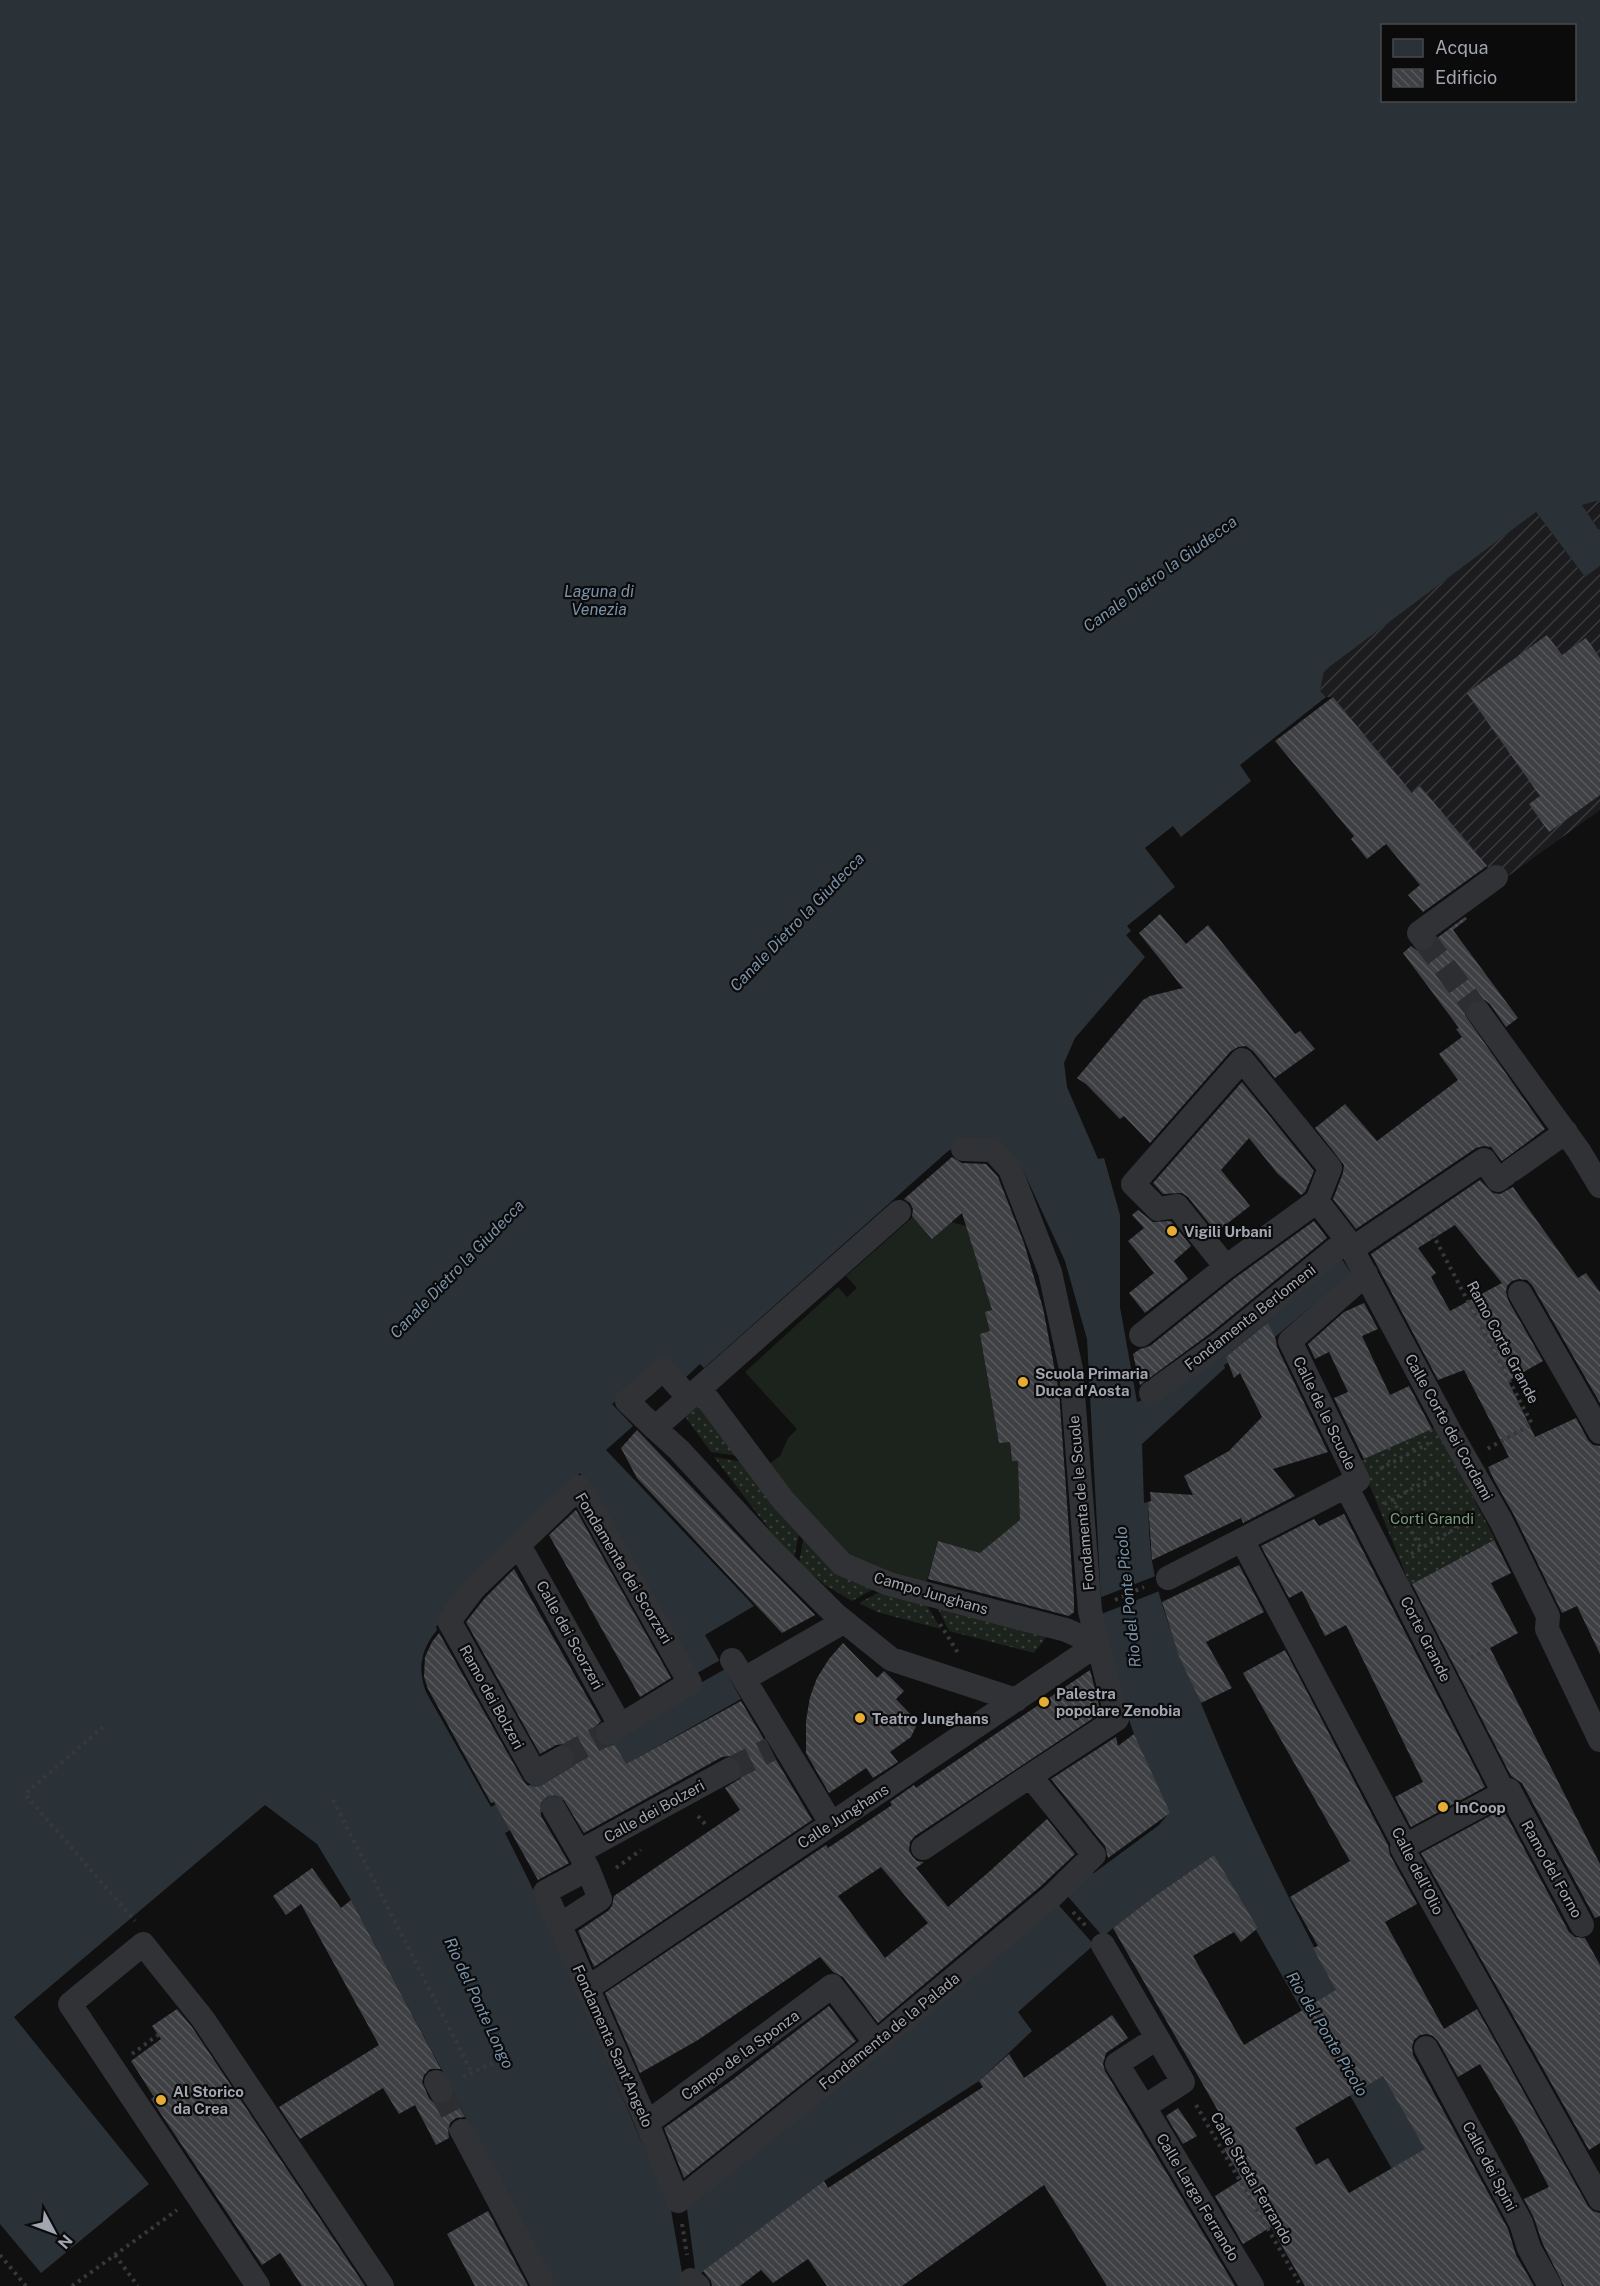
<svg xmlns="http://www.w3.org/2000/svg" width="1600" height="2286" font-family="'Public Sans',sans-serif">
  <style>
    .industrial { fill: url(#industrial-furrows) }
    .grass { fill: url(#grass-dots) }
    .garden { fill: #1c231d }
    .water { fill: #2a3238; fill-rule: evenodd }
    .pier { fill: #101011 }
    .building { fill: url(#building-back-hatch); fill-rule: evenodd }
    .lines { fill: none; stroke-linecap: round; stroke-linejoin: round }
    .pedestrian-tunnel { stroke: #2d2e31; stroke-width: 24; stroke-dasharray: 24 12; stroke-linecap: butt }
    .path { stroke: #37383c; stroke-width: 4; stroke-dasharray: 3 4.5; stroke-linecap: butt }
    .pedestrian { stroke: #313236; stroke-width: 24 }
    .poi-dot { fill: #e5ad33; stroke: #0b0b0c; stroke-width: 2 }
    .labels { text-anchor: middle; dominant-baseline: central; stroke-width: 4.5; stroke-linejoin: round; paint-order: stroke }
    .poi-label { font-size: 15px; font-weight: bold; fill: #a2a6b1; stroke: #0b0b0c; text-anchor: start }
    .street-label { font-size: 15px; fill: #a2a6b1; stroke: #0b0b0c }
    .park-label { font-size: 15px; fill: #799b7c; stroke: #0b0b0c }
    .water-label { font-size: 16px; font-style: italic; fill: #7a93ab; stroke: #0b0b0c }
  </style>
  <defs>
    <pattern id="industrial-furrows" width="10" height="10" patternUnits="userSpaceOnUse" patternTransform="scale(1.5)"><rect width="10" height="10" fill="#1c1c1e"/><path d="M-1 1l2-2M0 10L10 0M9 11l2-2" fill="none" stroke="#3a3a3c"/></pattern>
    <pattern id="grass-dots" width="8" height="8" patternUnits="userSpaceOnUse" patternTransform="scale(1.5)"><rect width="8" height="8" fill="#1c231d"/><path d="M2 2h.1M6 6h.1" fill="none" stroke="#3a403b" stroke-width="1.8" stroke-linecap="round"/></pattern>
    <pattern id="building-back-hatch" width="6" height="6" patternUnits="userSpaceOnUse" patternTransform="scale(1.5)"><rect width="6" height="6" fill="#3f4044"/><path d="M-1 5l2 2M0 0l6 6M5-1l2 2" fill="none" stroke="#58595d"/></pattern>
  </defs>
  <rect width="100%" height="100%" fill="#101011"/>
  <!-- industrial -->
  <path class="industrial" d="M1600,500V532L1582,505Z
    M1536,512L1584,576L1600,566V810L1500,882L1420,787L1412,793L1333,697H1326L1320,691L1324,671Z"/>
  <!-- grass -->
  <path class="grass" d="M702,1402L745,1457L711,1452L684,1415Z
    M1436,1427L1495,1539L1410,1585L1360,1461Z
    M714,1457L749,1463L800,1529L794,1558L785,1550Z
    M804,1535L879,1586L852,1601L825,1585L799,1563Z
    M885,1589L923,1599L941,1629L877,1612L859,1603Z
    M934,1601L1050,1632L1034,1653L949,1631Z"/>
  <!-- garden -->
  <path class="garden" d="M913,1217L932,1239L951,1222L966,1226L992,1310L986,1370L999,1442H1010L1012,1461H1018L1026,1515L990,1552L973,1555L970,1550L938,1541L925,1588L839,1554L765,1467L780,1456L788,1438L797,1429L745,1372L838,1287L847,1297L857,1288L846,1276Z"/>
  <!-- water -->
  <path class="water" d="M0,0H1600V500L1582,505L1600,532V566L1585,577L1536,512L1324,671L1320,691L1326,697L1240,765L1251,781L1181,837L1173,826L1145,848L1175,887L1127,926L1131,931L1126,935L1145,957L1075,1038L1064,1063L1067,1087L1098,1159L1104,1158L1120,1215V1307L1137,1402L1152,1397L1338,1253L1351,1273L1275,1337L1224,1365L1225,1368L1142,1444L1144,1503L1148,1502C1149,1522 1149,1542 1152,1561C1162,1623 1192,1679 1215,1737C1277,1886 1355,2026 1435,2166L1392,2169L1256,1930L1258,1928L1214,1855L1156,1895L1113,1928L1018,2012L1032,2031L979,2081L824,2181L684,2286H549L442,2070L351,1900L317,1844L265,1805L14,2017L149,2184L41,2273L0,2224ZM1382,26H1574V100H1382ZM958,1145L1022,1168L1065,1261L1087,1339L1102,1619L1110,1664L1134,1734L1169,1813L1159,1825L1094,1873L1091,1871L671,2210L530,1883L505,1833L741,1699L705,1635L754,1606L606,1450L633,1426L612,1404L664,1358L684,1379L700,1364L704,1368L947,1152ZM580,1473L701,1687L491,1807L426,1692C417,1669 421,1649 437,1630L436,1627L470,1580Z"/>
  <!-- pier -->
  <path class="pier" d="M1158,1575L1162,1590L1099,1615V1598Z
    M722,1659L727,1668L697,1685L692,1676Z
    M1064,1892L1105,1939L1096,1947L1055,1901Z
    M687,2209L696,2276L684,2284L671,2210Z"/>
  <!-- building -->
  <path class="building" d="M1547,635L1562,655L1586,638L1600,658V795L1549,832L1529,804L1540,796L1467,693Z
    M1333,697L1412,793L1420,786L1487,866L1423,912L1408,895L1420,885L1386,844L1367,859L1351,839L1354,836L1275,741Z
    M1160,914L1186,944L1208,925L1295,1034L1300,1031L1315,1049L1275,1078L1253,1051L1246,1046L1238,1047L1231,1051L1150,1143L1124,1116L1120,1119L1086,1084L1077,1078L1143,1000L1150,996L1183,988L1139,933Z
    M1465,917L1467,919L1453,930L1518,1018L1506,1027L1490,1004L1485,1000L1478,999L1471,1001L1466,1007L1465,1015L1545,1129L1502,1161L1491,1147L1484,1146L1476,1148L1356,1229L1333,1199L1343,1173L1344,1165L1315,1128L1345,1104L1377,1141L1458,1080L1439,1054L1462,1037L1456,1029L1459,1028L1403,953L1411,946L1418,951L1426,952L1431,949L1436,944L1437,938Z
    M1242,1082L1314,1171L1305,1192L1301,1195L1277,1173L1249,1138L1221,1170L1250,1206L1216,1232L1188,1197L1182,1193L1163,1194L1153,1183Z
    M952,1157L962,1163L986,1164L998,1177L1024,1243L1043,1308L1059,1392L1074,1599V1612L1069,1616L928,1579L938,1541L980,1553L1020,1520L1018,1461H1012L1010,1442L999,1443L980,1334L990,1331L985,1312L992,1310L962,1213L932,1239L912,1216L913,1209L910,1203L904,1199Z
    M1480,1180L1493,1193L1500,1194L1513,1187L1578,1278L1586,1273L1600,1292V1403L1532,1285L1527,1280L1519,1279L1512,1281L1507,1286L1506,1292L1508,1300L1543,1361L1508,1381L1535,1437L1576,1418L1588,1440L1593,1445L1600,1446V1654L1577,1606L1562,1613L1514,1515L1494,1480L1488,1467L1509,1457L1464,1370L1438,1380L1371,1254ZM1455,1225L1502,1283L1450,1311L1431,1277L1436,1273L1418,1248Z
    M1138,1210L1153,1222L1171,1221L1191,1246L1174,1261L1188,1279L1145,1313L1129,1293L1154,1273L1128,1241L1144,1228L1132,1215Z
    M1314,1221L1327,1238L1212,1332L1140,1385L1133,1354L1140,1349L1150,1346L1235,1278Z
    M1364,1303L1378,1329L1362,1336L1390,1395L1409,1386L1432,1429L1364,1459L1334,1398L1348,1392L1329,1352L1315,1359L1308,1344L1344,1312Z
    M1268,1323L1276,1340L1277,1347L1328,1452L1273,1469L1295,1496L1243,1523L1241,1518L1152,1560L1148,1502L1151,1501L1150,1492L1193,1495L1184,1476L1229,1451L1262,1417L1240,1373L1234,1378L1226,1357Z
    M637,1430L762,1561L815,1615L782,1633L637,1478L621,1448Z
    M576,1510L671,1678L640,1697L549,1535Z
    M1344,1514L1485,1787L1411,1827L1395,1797L1423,1782L1346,1625L1325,1636L1302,1591L1289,1598L1261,1546L1314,1519L1319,1526Z
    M1494,1540L1511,1573L1491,1583L1518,1633L1490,1648L1600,1864V1916L1595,1918L1522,1783L1511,1776L1412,1584Z
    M1239,1565L1264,1612L1206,1642L1232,1688L1201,1703L1179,1656L1162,1602Z
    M514,1569L601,1721L596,1726L594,1733L596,1740L601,1745L608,1747L615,1745L626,1764L741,1701L812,1820L594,1967L578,1931L608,1911L612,1906L614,1896L740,1810L725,1788L741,1778L743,1770L741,1763L736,1758L729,1756L722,1757L584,1833L562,1797L555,1795L547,1796L541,1802L540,1808L541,1816L569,1863L538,1880L494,1802L491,1803L428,1689L424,1677L425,1657L432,1642L439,1633L523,1780L527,1785L534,1787L541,1786L574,1766L576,1759L575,1752L569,1746L563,1744L556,1745L540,1754L466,1622L485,1598Z
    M843,1643L877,1678L884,1671L904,1691L896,1699L914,1718L916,1726L911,1737L890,1752L898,1762L873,1778L866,1768L829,1793L806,1753V1721L810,1697L817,1678L829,1659Z
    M1285,1650L1388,1845L1390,1855L1417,1904L1385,1922L1444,2029L1477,2009L1588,2206L1593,2211L1600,2213V2286H1564L1542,2242L1534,2218L1524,2199L1549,2187L1518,2129L1480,2064L1458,2077L1438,2041L1433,2036L1427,2034L1420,2035L1414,2040L1412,2047L1413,2055L1508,2229L1516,2255L1534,2286H1305L1271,2227L1243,2244L1215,2196L1242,2179L1224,2149L1236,2142L1113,1928L1156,1895L1214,1855L1258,1928L1241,1942L1234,1932L1193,1956L1244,2045L1336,1990L1313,1948L1318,1946L1290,1897L1350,1861L1243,1673ZM1383,2076L1425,2149L1349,2193L1328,2158L1316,2165L1295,2128Z
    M1090,1670L1101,1713L915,1836L910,1842L909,1850L912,1856L917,1861L924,1862L916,1868L948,1907L990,1871L1047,1819L1075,1854L1041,1886L878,2023L843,1977L833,1972L820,1957L698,2040L640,2073L605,1993L826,1845L828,1848L892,1805L890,1802L914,1785L916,1788ZM881,1867L928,1923L885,1958L838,1896Z
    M1134,1734L1170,1813L1108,1858L1105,1846L1051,1779L1116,1737L1118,1746Z
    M1503,1809L1569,1932L1575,1937L1585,1938L1600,1965V2143L1589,2150L1421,1853Z
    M312,1868L341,1908L351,1900L441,2069H430L424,2075L422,2082L429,2098L434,2103L441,2105L448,2103L454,2096L465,2117L456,2118L450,2123L448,2130L449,2138L436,2145L415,2105L399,2114L383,2088L300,2139L279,2107L379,2045L301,1904L286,1915L273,1896Z
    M829,2006L856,2041L684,2178L664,2128L728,2083Z
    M177,2009L192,2027L365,2286H302L280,2253L262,2265L151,2099L154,2097L131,2061L161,2039L152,2026Z
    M1112,2015L1128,2038L1106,2053L1103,2064L1105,2071L1235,2286H1107L1044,2185L902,2286H827L808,2259L773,2283L761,2270L740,2286H712L711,2281L703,2271L824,2181L828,2188L983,2087L979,2081L1009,2054L1024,2078Z
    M1178,2108L1197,2136L1183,2144L1166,2116Z
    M488,2211L528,2286H475L447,2234Z"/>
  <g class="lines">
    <!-- pedestrian-tunnel -->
    <path class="pedestrian-tunnel" d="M1423,938L1479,1013
      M562,1758L608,1733
      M729,1770L771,1749
      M441,2091L462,2131"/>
    <!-- path -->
    <path class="path" d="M1429,1227L1532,1424L1487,1449
      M1380,1469L1429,1443
      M1392,1499L1421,1548
      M1384,1504L1443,1472
      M1411,1554L1472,1519
      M1115,1600L1144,1587
      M940,1624L958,1653
      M1464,1661L1491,1648
      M103,1727L25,1794L135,1921
      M333,1800L472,2073
      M698,1816L706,1825
      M616,1868L641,1850
      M1073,1912L1086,1926
      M132,2054L158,2035
      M463,2077L492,2063
      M1196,2105L1301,2286
      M682,2224L687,2255
      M0,2255L26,2286
      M115,2255L138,2286
      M72,2286L177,2210"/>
    <!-- pedestrian -->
    <path class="pedestrian" d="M1423,938L1419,933L1496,877
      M1479,1013L1579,1151L1600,1186
      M1512,1170L1566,1132
      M899,1212L655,1428L679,1450L772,1551L835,1614L891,1659L1016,1700
      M1352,1249L1484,1160L1498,1180L1505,1175
      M1226,1267L1177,1206L1158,1209L1133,1184L1242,1060L1330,1168L1317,1201L1347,1240L1450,1432L1501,1521L1548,1616L1547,1629L1600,1740
      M1520,1293L1600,1432
      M1141,1335L1226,1267L1317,1201
      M700,1389L783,1500L842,1564L889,1584L1066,1630L1098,1644
      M1151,1393L1221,1343L1347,1240
      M655,1428L627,1401L663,1369L689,1398
      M1346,1486L1504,1793
      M1242,1540L1405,1846L1402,1848L1600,2199
      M519,1545L620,1725
      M1168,1578L1358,1480L1290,1341L1366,1274
      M732,1660L744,1679L843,1622
      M744,1679L831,1823
      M562,1758L535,1773L449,1621L474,1588L579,1487L690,1683L608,1733
      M729,1770L579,1852L588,1869L545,1892L647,2123L678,2201L876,2043L1051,1897L1094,1855L1030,1776L1117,1719L1090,1611L1071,1369L1050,1272L1010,1169L993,1150L963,1149
      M554,1809L579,1852
      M1405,1846L1509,1790L1582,1925
      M923,1848L1030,1776
      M560,1925L600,1899L588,1869
      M1103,1945L1183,2082L1144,2107L1117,2064L1157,2038
      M588,1988L1098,1644
      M1426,2048L1521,2223L1529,2248L1550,2286
      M436,2082L441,2091
      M1144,2107L1252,2286
      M647,2123L832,1986L876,2043
      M462,2131L544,2286
      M691,2280L698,2286
      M258,2286L70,2004L143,1944L203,2019L382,2286"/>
  </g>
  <!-- markers -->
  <g class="poi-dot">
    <circle cx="1172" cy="1231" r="6"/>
    <circle cx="1023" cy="1382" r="6"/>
    <circle cx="1044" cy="1702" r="6"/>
    <circle cx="860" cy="1718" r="6"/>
    <circle cx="1443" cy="1807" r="6"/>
    <circle cx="161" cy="2100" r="6"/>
  </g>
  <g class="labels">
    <!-- poi labels -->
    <g class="poi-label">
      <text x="1184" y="1231">Vigili Urbani</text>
      <text x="1035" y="1373">Scuola Primaria<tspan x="1035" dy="17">Duca d'Aosta</tspan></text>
      <text x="1056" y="1693">Palestra<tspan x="1056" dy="17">popolare Zenobia</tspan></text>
      <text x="872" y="1718">Teatro Junghans</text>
      <text x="1455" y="1807">InCoop</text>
      <text x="173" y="2091">Al Storico<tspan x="173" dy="17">da Crea</tspan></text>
    </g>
    <!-- street labels -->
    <g class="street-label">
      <text transform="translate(1250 1317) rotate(-38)">Fondamenta Berlomeni</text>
      <text transform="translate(1503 1342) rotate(62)">Ramo Corte Grande</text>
      <text transform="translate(1325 1413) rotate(64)">Calle de le Scuole</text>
      <text transform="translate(1449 1427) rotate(61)">Calle Corte dei Cordami</text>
      <text transform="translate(1081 1503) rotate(-95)">Fondamenta de le Scuole</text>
      <text transform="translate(624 1568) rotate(59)">Fondamenta dei Scorzeri</text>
      <text transform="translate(931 1593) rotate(16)">Campo Junghans</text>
      <text transform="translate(570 1635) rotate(61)">Calle dei Scorzeri</text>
      <text transform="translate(1426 1639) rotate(63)">Corte Grande</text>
      <text transform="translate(492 1697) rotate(61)">Ramo dei Bolzeri</text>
      <text transform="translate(654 1811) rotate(-29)">Calle dei Bolzeri</text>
      <text transform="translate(843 1816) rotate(-33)">Calle Junghans</text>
      <text transform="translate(1552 1869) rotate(61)">Ramo del Forno</text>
      <text transform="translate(1418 1871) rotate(63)">Calle dell'Olio</text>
      <text transform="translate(889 2031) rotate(-39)">Fondamenta de la Palada</text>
      <text transform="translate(613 2046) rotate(66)">Fondamenta Sant'Angelo</text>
      <text transform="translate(740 2055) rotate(-36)">Campo de la Sponza</text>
      <text transform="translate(1490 2166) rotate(62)">Calle dei Spini</text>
      <text transform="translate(1252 2178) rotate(60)">Calle Streta Ferrando</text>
      <text transform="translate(1198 2197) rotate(59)">Calle Larga Ferrando</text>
    </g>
    <!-- park labels -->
    <g class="park-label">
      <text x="1432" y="1518">Corti Grandi</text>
    </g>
    <!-- water labels -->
    <g class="water-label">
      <text transform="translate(1160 574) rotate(-36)">Canale Dietro la Giudecca</text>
      <text x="599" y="591">Laguna di<tspan x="599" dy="18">Venezia</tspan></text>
      <text transform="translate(797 922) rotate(-46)">Canale Dietro la Giudecca</text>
      <text transform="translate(457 1269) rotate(-46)">Canale Dietro la Giudecca</text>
      <text transform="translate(1128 1597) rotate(-96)">Rio del Ponte Picolo</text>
      <text transform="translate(479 2003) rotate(65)">Rio del Ponte Longo</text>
      <text transform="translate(1327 2034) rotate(59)">Rio del Ponte Picolo</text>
    </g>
  </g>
  <!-- legend -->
  <rect x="1381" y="24" width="195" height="78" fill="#0b0b0c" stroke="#47494e" stroke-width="1.5"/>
  <rect x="1393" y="39" width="30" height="18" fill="#2a3238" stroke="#47494e" stroke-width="1.5"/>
  <text x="1435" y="54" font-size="18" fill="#a2a6b1">Acqua</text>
  <rect x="1393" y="69" width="30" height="18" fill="url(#building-back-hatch)" stroke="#47494e" stroke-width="1.5"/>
  <text x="1435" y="84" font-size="18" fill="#a2a6b1">Edificio</text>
  <!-- north arrow -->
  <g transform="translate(54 2232) rotate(131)" stroke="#0b0b0c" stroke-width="4.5" paint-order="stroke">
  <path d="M0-4.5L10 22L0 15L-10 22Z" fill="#a2a6b1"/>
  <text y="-9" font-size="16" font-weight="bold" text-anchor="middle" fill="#a2a6b1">N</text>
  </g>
</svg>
